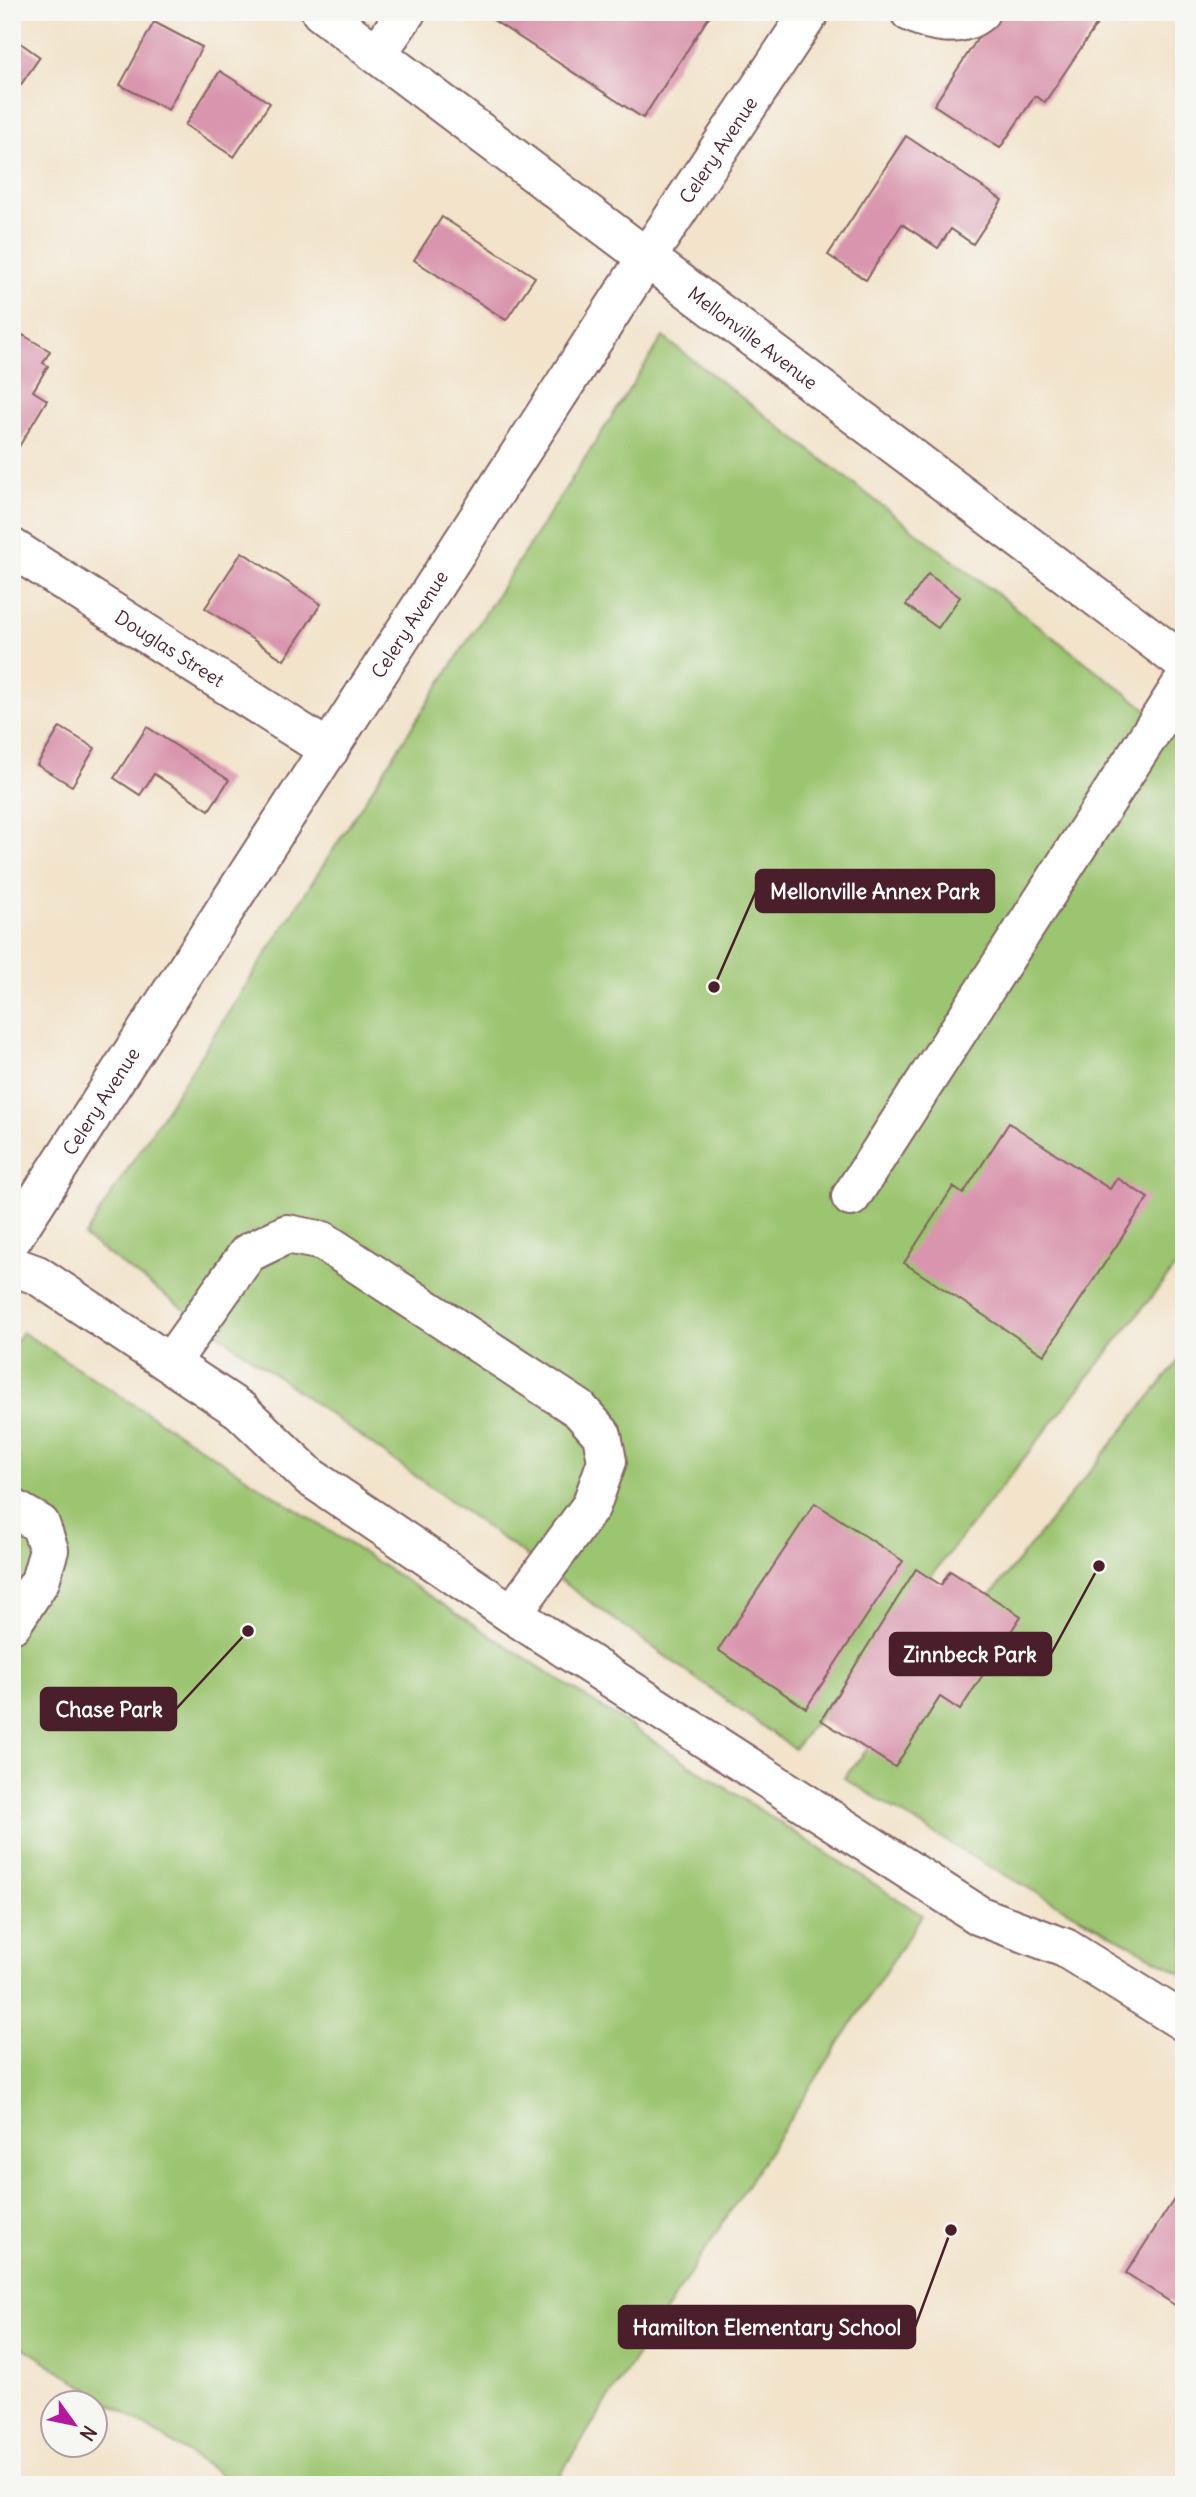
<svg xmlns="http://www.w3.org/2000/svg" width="1196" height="2497" font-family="Delius,sans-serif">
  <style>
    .green { fill: #9cc571; stroke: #73724e; stroke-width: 2 }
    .building { fill: #d995ad }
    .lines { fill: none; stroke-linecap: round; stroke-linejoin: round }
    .minor-casing { stroke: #856463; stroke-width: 42 }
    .major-casing { stroke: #856463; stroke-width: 42 }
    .minor { stroke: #fff; stroke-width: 38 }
    .major { stroke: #fff; stroke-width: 38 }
    .labels { text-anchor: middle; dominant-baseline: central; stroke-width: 6; stroke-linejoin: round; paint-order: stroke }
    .street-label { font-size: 19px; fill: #4a1f2b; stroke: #f6f6f2 }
    .leader { fill: none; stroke: #4a1f2b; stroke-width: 2.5 }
    .callout-dot { fill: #4a1f2b; stroke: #f6f6f2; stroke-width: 2.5 }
    .callout { fill: #4a1f2b; stroke: #4a1f2b; stroke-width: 2.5 }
    .callout-label { font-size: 21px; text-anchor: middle; font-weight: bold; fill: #fff }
  </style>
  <rect width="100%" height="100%" fill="#f6f6f2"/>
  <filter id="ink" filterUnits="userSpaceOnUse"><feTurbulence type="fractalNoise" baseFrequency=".0143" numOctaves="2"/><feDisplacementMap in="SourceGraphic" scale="14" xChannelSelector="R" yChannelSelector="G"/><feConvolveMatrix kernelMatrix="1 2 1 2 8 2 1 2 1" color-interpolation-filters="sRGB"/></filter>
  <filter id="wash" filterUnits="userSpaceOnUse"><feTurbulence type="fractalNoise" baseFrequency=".00686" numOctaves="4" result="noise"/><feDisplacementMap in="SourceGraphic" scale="28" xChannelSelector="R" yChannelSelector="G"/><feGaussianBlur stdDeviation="1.57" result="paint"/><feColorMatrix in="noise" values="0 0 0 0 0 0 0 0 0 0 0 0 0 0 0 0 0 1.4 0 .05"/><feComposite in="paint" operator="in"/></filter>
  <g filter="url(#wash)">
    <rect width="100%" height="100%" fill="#f2e3ca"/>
    <!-- green -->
    <path class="green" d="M663,337L1184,738V1256L794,1749L84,1237Z
      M22,1332L922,1915L553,2485H237L12,2340V1347Z
      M1184,1354V1975L964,1852L844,1778Z"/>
    <g id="blocks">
      <!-- building -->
      <path class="building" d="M494,12H712L643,118L490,18Z
        M995,12H1105L1045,102L1035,96L1000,148L934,105Z
        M154,22L202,47L168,110L120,85Z
        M12,37L40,57L15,93L12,91Z
        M220,71L270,103L234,157L185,125Z
        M906,136L1002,200L973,244L951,229L938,248L902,224L866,280L828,255Z
        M442,217L535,277L506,320L414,260Z
        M23,335L50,351L43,363L48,366L33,391L47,400L17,450L12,447V352Z
        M242,552L321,604L284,660L205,608Z
        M928,574L960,597L938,628L906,605Z
        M60,727L95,748L72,786L37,765Z
        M147,727L229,780L209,810L154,774L140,795L114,778Z
        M1009,1123L1110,1189L1117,1178L1148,1198L1044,1355L904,1263L953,1187L963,1194Z
        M815,1503L903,1561L806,1708L718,1650Z
        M916,1569L941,1585L950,1571L1021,1616L960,1710L940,1697L895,1767L821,1720Z
        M1184,2184V2311L1126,2273Z"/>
    </g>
  </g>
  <g filter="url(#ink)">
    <use href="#blocks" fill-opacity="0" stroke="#856463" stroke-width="2"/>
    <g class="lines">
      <defs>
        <g id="minor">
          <path id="s1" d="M321,12L1184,663"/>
          <path d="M910,12C932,23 960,29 980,12"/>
          <path d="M377,54L406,12"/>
          <path id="s2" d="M12,548L329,750"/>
          <path d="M851,1197L1184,681"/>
          <path d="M12,1266L37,1275L240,1410L310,1477L512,1614L980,1916L1065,1948L1184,2022"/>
          <path d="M170,1363L248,1253L287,1234L323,1241L579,1409L602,1435L607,1461L591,1506L512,1614"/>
          <path d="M12,1508L40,1524L49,1550L40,1581L12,1624"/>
        </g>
        <g id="major">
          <path id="s3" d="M12,1239L647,257L810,12"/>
        </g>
      </defs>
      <!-- minor casing -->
      <use href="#minor" class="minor-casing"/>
      <!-- major casing -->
      <use href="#major" class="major-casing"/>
      <!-- minor -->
      <use href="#minor" class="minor"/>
      <!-- major -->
      <use href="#major" class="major"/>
    </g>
  </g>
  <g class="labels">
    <!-- street labels -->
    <g class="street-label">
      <text stroke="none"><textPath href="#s3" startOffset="1298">Celery Avenue</textPath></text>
      <text stroke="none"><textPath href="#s1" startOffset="541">Mellonville Avenue</textPath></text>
      <text stroke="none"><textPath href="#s3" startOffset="732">Celery Avenue</textPath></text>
      <text stroke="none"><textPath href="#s2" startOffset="187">Douglas Street</textPath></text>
      <text stroke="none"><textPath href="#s3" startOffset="164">Celery Avenue</textPath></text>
    </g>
  </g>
  <!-- callouts -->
  <path class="leader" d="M714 987L756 891M1099 1566L1051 1654M248 1631L176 1709M951 2230L915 2327"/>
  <g class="callout-dot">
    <circle cx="714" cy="987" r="7"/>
    <circle cx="1099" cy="1566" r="7"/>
    <circle cx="248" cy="1631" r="7"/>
    <circle cx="951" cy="2230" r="7"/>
  </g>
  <g class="callout">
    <rect x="756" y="870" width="238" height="42" rx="7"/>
    <rect x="890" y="1633" width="161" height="42" rx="7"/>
    <rect x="41" y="1688" width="135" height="42" rx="7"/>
    <rect x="619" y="2306" width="296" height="42" rx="7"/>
  </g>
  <g class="callout-label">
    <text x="875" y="899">Mellonville Annex Park</text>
    <text x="970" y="1662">Zinnbeck Park</text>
    <text x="109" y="1717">Chase Park</text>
    <text x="767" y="2335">Hamilton Elementary School</text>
  </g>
  <!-- margin -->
  <rect width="1196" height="2497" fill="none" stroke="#f6f6f2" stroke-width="42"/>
  <!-- north arrow -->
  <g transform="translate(74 2424) rotate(123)"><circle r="33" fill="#f6f6f2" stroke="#b1a0a2" stroke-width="2"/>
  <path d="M0-5L12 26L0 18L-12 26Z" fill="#b5179e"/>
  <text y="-10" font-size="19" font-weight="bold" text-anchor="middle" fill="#4a1f2b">N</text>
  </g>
</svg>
